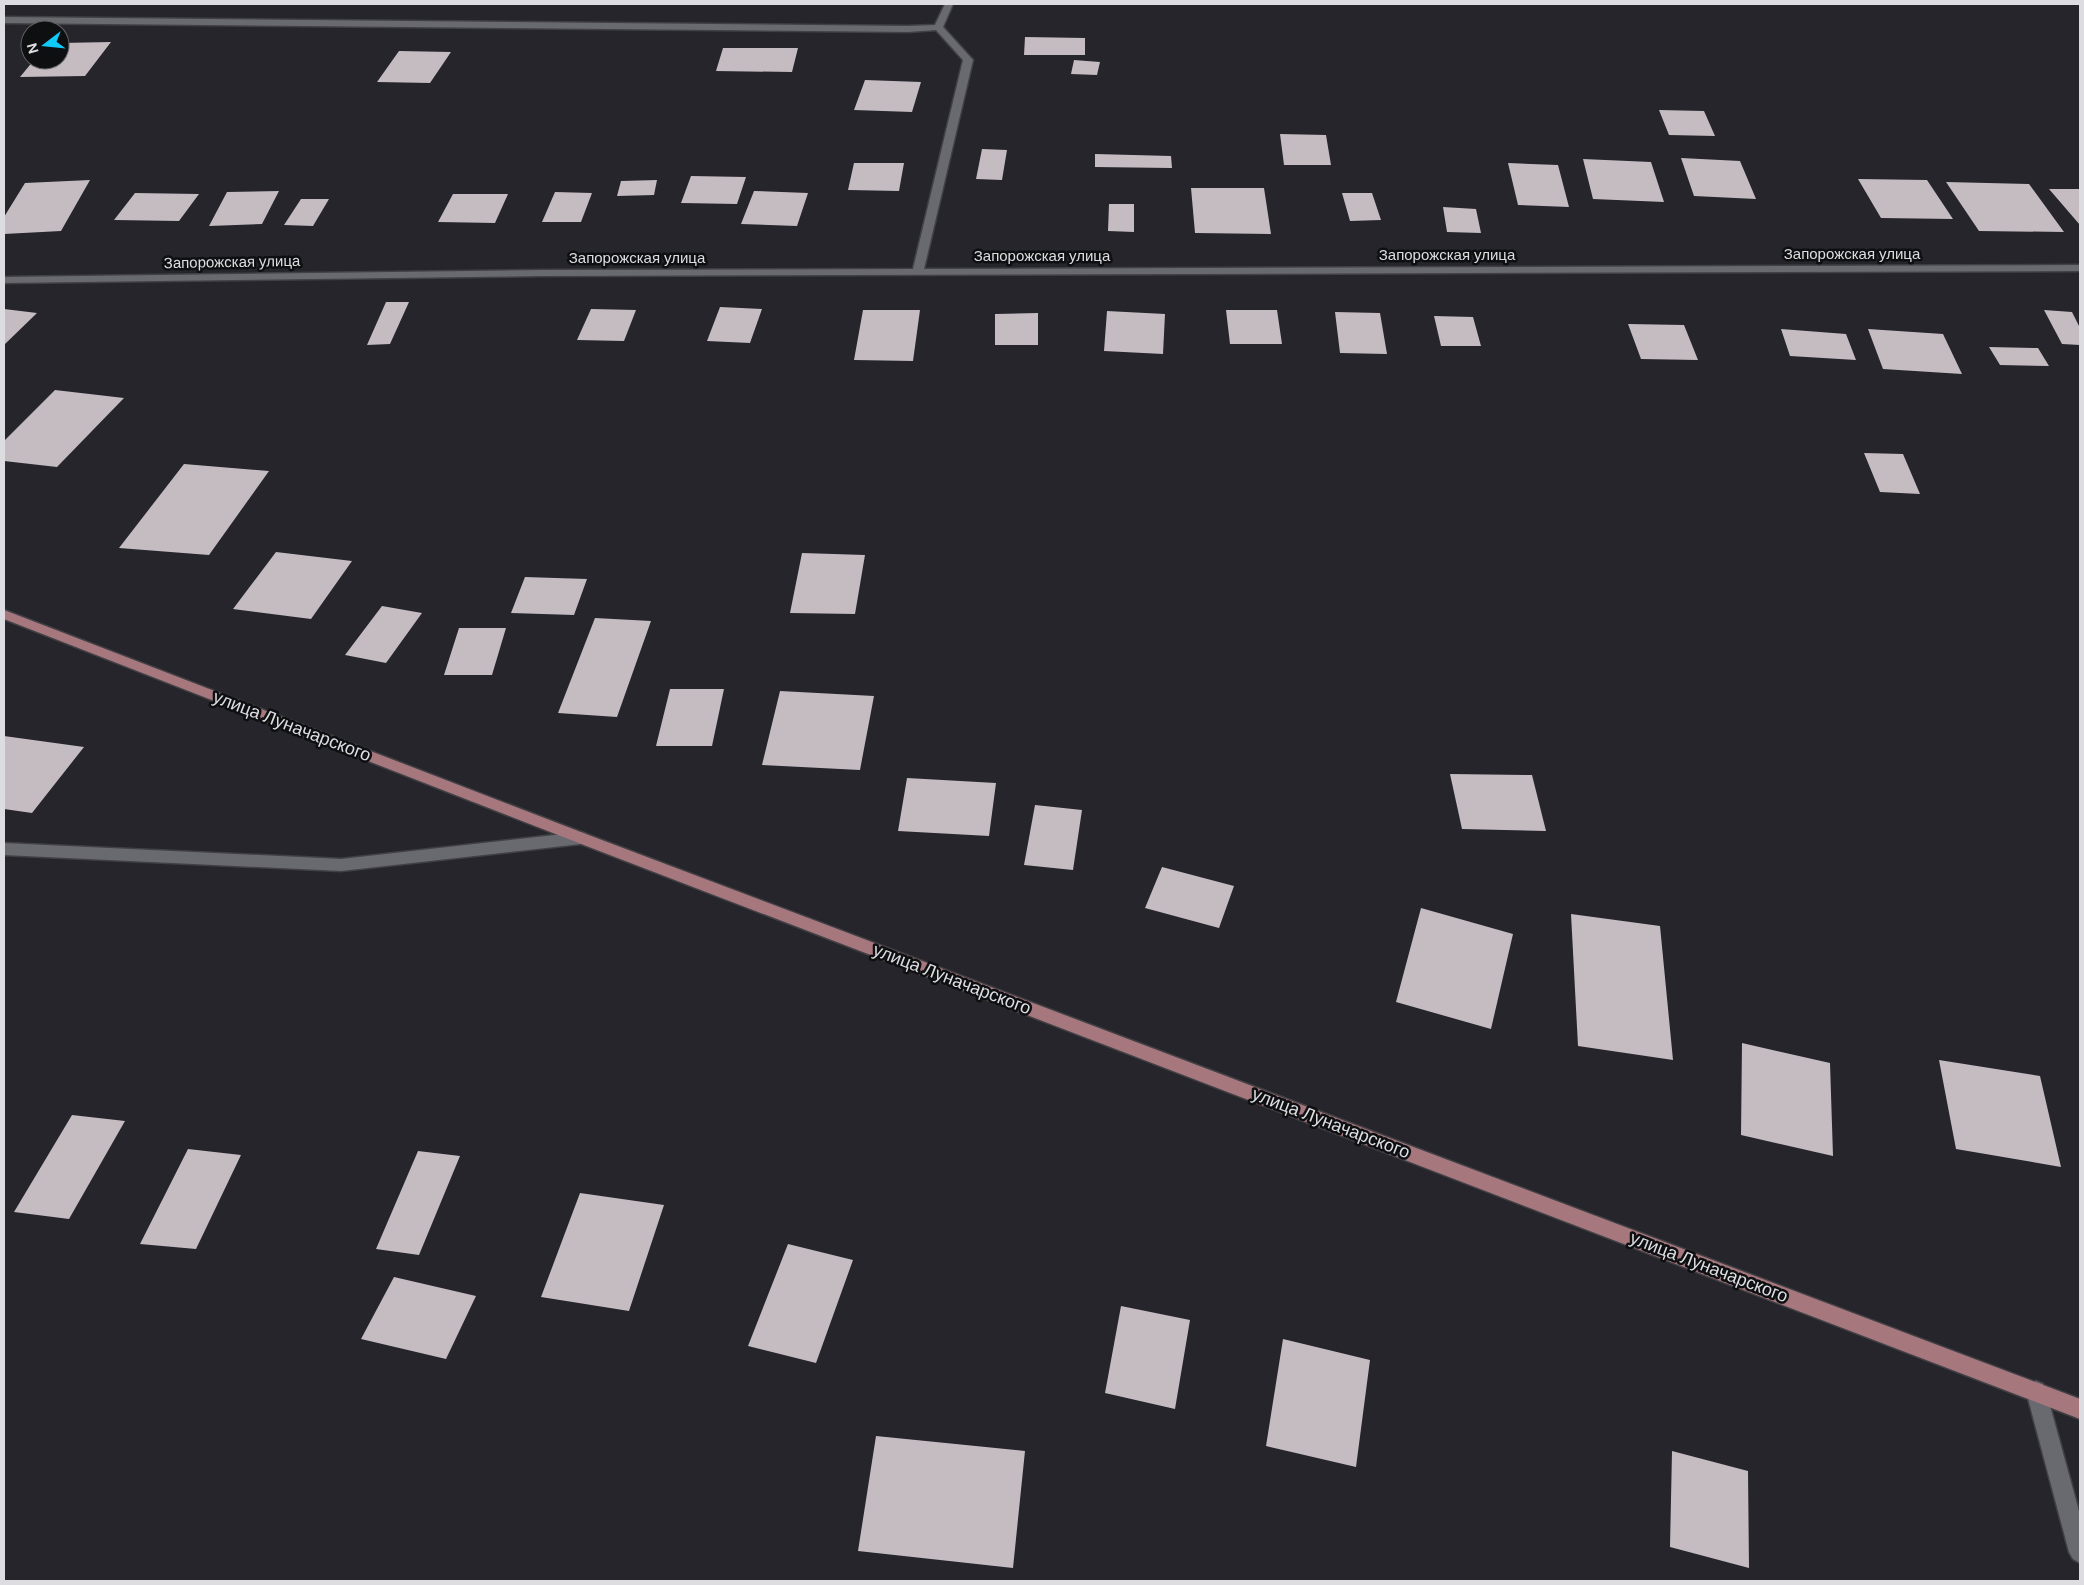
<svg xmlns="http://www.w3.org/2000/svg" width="2084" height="1585" font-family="'DM Sans',sans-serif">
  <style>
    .building { fill: #c4bcc1 }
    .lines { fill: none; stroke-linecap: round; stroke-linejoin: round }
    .minor-casing { stroke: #404045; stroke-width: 3 }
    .major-casing { stroke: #404045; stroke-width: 3 }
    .minor { fill: #696970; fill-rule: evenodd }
    .major { fill: #a7777e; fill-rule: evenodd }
    .labels { text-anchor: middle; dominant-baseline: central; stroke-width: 5; stroke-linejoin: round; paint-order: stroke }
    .far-street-label { font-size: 15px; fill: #dddde1; stroke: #0e0f11 }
    .street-label { font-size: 18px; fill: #dddde1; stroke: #0e0f11 }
  </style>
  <rect width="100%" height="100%" fill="#25252b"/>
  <!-- building -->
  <path class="building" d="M1025,37L1085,38V55H1024Z
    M111,42L85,76L20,77L34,60H60V43Z
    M723,48H798L792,72L716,71Z
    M399,51L451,52L430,83L377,82Z
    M1074,60L1100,62L1097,75L1071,74Z
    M865,80L921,82L912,112L854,110Z
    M1659,110L1704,111L1715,136L1669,135Z
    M1280,134L1326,135L1331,165H1284Z
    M982,149L1007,150L1002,180L976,179Z
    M1095,154L1171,156L1172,168L1095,167Z
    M1681,158L1740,161L1756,199L1694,196Z
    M1583,159L1651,162L1664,202L1593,199Z
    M854,163H904L899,191L848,190Z
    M1508,163L1558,165L1569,207L1518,205Z
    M691,176L746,177L737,204L681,203Z
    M1858,179L1927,180L1953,219L1881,218Z
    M90,180L61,231L4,234V217L25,183Z
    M657,180L654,195L617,196L621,181Z
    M1946,182L2029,184L2064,232L1979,231Z
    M1191,188H1264L1271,234L1195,233Z
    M2049,189H2080V225Z
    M279,191L262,224L209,226L227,192Z
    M754,191L808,193L797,226L741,224Z
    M555,192L592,193L581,222H542Z
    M135,193L199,194L179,221L114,220Z
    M1342,193H1372L1381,220L1350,221Z
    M453,194H508L495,223L438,222Z
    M301,199H329L313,226L284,225Z
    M1109,204H1134V232L1108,231Z
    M1443,207L1476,209L1481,233L1447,232Z
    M386,302H409L390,344L367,345Z
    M720,307L762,309L750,343L707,341Z
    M4,309L37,313L4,345Z
    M591,309L636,310L624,341L577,340Z
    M863,310H920L913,361L854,360Z
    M1226,310H1277L1282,344H1230Z
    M2044,310L2072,312L2080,328V345L2062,344Z
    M1107,311L1165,314L1163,354L1104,351Z
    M1335,312L1380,313L1387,354L1340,353Z
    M1038,313V345H995V314Z
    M1434,316L1473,317L1481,346H1441Z
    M1628,324L1684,325L1698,360L1641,359Z
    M1781,329L1846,334L1856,360L1790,356Z
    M1868,329L1943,334L1962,374L1883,369Z
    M1989,347L2038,348L2049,366L2000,365Z
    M55,390L124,398L57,467L4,461V441Z
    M1864,453L1903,454L1920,494L1880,492Z
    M184,464L269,471L209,555L119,548Z
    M276,552L352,561L311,619L233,609Z
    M802,553L865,555L855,614L790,613Z
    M525,577L587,579L574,615L511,613Z
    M382,606L422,613L386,663L345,655Z
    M595,618L651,621L617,717L558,713Z
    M459,628H506L492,675H444Z
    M670,689H724L712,746H656Z
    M780,691L874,696L860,770L762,765Z
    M4,736L84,747L32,813L4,809Z
    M1450,774L1532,775L1546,831L1462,829Z
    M907,778L996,783L989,836L898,831Z
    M1035,805L1082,810L1073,870L1024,865Z
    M1162,867L1234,886L1219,928L1145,908Z
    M1421,908L1513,934L1491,1029L1396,1002Z
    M1571,914L1660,926L1673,1060L1578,1046Z
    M1742,1043L1830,1063L1833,1156L1741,1135Z
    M1939,1060L2040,1076L2061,1167L1956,1149Z
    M72,1115L125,1121L69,1219L14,1212Z
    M188,1149L241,1155L196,1249L140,1244Z
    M418,1151L460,1156L419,1255L376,1249Z
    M580,1193L664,1205L629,1311L541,1297Z
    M788,1244L853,1260L816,1363L748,1346Z
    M394,1277L476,1296L446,1359L361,1339Z
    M1121,1306L1190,1320L1175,1409L1105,1393Z
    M1283,1339L1370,1360L1356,1467L1266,1446Z
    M876,1436L1025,1451L1013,1568L858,1551Z
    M1672,1451L1748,1471L1749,1568L1670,1547Z"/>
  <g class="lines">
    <defs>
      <path id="minor" d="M945,4H953L943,27L973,60L924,269L2080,265V271L542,276L4,283V277L542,270L913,269L963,60L936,30L908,32L4,23V17L908,26L935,25Z
        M581,832L586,834L589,838L586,842L581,844L341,871L4,855V843L341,859Z
        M2036,1381L2043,1384L2046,1391L2080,1515V1563L2073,1559L2069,1552L2026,1391L2029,1384Z"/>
      <path id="major" d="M4,610L586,834L2080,1399V1419L576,842L4,619Z"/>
    </defs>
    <!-- minor casing -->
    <use href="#minor" class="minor-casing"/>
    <!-- major casing -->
    <use href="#major" class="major-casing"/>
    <!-- minor -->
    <use href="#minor" class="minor"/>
    <!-- major -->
    <use href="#major" class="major"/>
  </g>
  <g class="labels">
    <!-- far-street labels -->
    <g class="far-street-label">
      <text x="1852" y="254">Запорожская улица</text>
      <text x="1447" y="255">Запорожская улица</text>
      <text x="1042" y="256">Запорожская улица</text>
      <text x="637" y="258">Запорожская улица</text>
      <text transform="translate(232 262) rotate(-1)">Запорожская улица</text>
    </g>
    <!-- street labels -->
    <g class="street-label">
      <text transform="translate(292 726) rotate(21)">улица Луначарского</text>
      <text transform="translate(952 979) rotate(21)">улица Луначарского</text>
      <text transform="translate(1331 1123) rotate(21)">улица Луначарского</text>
      <text transform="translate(1709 1267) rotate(21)">улица Луначарского</text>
    </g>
  </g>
  <!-- border -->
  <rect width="2084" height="1585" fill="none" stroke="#dddde1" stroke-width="10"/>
  <!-- north arrow -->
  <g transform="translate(45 45) rotate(254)"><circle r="24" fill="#0e0f11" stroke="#616164"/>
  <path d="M0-4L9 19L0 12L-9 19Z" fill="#10cafa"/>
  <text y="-8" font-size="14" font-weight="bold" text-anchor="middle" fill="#dddde1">N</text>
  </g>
</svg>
